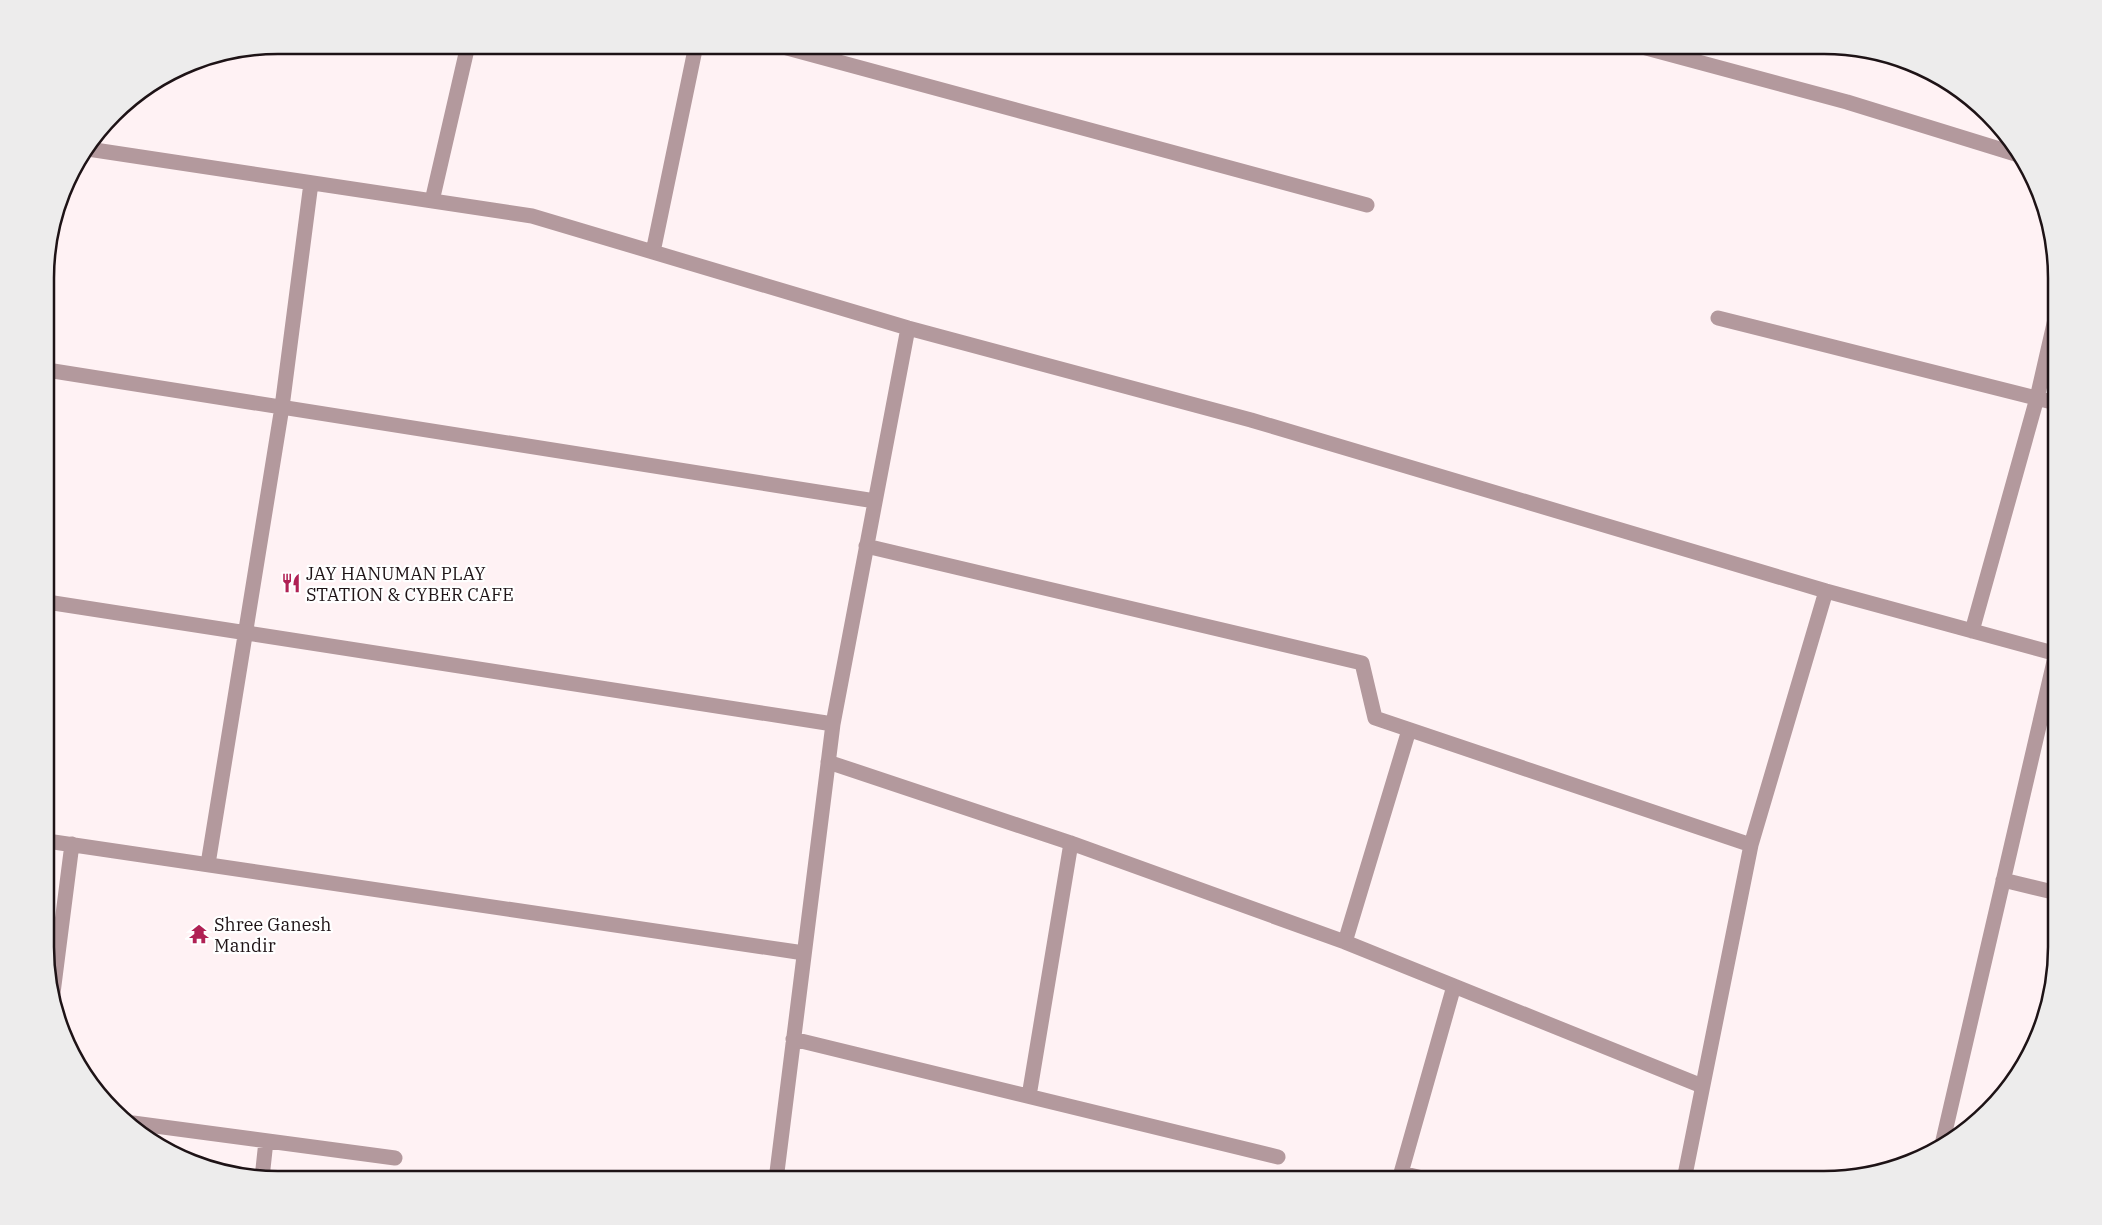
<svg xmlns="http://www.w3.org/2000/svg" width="2102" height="1225" font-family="'IBM Plex Serif',serif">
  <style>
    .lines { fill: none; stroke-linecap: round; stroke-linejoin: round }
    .minor { stroke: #b3999d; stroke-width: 15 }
    .labels { text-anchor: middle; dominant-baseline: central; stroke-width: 4.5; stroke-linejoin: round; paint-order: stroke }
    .poi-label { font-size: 18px; fill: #1e1316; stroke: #fff; text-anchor: start }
    .rim { fill: none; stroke: #1e1316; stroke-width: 2.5 }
  </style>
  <rect width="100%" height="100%" fill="#fff2f4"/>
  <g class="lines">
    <!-- minor -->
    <path class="minor" d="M776,45L1367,205
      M1635,45L1847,102L2022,156
      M88,149L532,216L908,328L1251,420L1826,591L2057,654
      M432,201L468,45
      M653,252L696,45
      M1718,318L2056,403
      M47,370L875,501
      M866,546L1362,663L1375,718L1751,845
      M47,602L833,724
      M1972,631L2037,398L2056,315
      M1409,730L1345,942L1702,1086
      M828,762L1071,843L1345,942
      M47,841L804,953
      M208,864L282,407L311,183
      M2003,880L2057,893
      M53,993L72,844
      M793,1039L1278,1157
      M1029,1096L1071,843
      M133,1123L395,1158
      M1941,1149L2056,653
      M1401,1173L1431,1180
      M262,1178L266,1141
      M776,1180L833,724L908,328
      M1399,1180L1454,986
      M1684,1180L1751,845L1826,591"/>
  </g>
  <!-- icons -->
  <defs>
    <symbol id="restaurant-bare" viewBox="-9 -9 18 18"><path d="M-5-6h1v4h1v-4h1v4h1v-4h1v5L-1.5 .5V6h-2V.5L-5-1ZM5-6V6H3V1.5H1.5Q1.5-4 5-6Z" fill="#b02154" stroke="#fff" stroke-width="2.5" paint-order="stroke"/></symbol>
    <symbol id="temple-bare" viewBox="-9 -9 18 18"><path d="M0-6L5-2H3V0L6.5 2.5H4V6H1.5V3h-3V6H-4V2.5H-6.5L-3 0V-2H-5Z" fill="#b02154" stroke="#fff" stroke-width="2.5" paint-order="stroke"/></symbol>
  </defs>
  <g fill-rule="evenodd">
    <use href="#restaurant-bare" x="277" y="569" width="28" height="28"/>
    <use href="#temple-bare" x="185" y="920" width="28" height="28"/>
  </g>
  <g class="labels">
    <!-- poi labels -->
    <g class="poi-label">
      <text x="306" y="573">JAY HANUMAN PLAY<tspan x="306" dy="21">STATION &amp; CYBER CAFE</tspan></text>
      <text x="214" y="924">Shree Ganesh<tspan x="214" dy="21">Mandir</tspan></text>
    </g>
  </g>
  <!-- crop -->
  <path d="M0 0H2102V1225H0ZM278 54H1824A224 224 0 0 1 2048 278V947A224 224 0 0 1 1824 1171H278A224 224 0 0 1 54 947V278A224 224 0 0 1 278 54Z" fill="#edecec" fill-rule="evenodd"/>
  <path class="rim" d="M278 54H1824A224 224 0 0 1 2048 278V947A224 224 0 0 1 1824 1171H278A224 224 0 0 1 54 947V278A224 224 0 0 1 278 54Z"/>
</svg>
